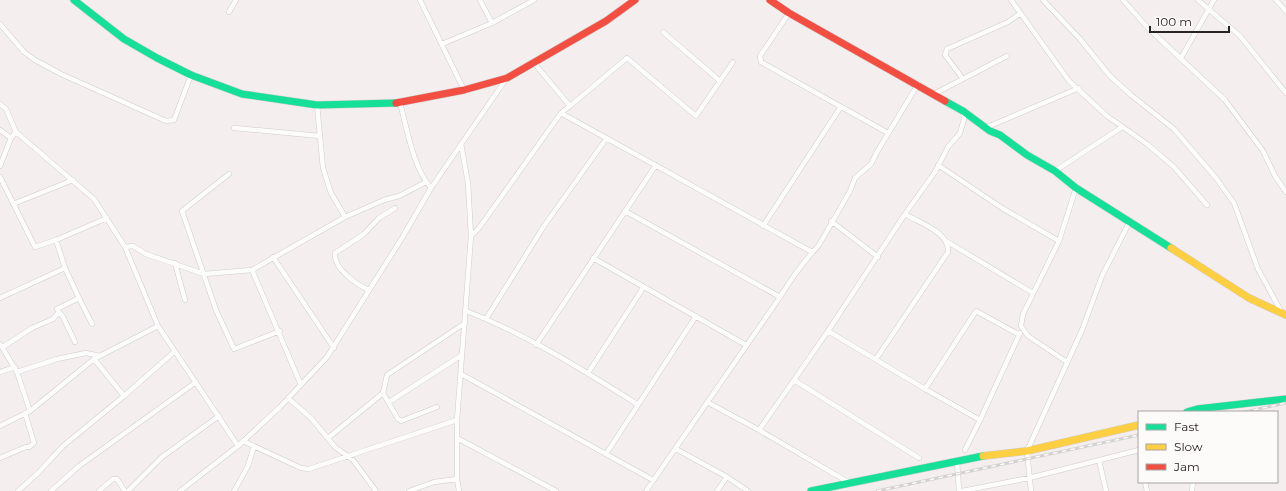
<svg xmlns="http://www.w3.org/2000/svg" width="1286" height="491" font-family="Montserrat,sans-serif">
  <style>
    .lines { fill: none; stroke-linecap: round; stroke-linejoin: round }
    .street-casing { stroke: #d1cccc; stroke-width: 5.5 }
    .fast-casing { stroke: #d1cccc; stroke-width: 8 }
    .slow-casing { stroke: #d1cccc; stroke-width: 8 }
    .jam-casing { stroke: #d1cccc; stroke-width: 8 }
    .street { stroke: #fdfcfc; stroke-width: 4.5 }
    .fast { stroke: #16e098; stroke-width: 7 }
    .slow { stroke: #ffcf43; stroke-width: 7 }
    .jam { stroke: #f24e42; stroke-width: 7 }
    .rail-casing { stroke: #d4d1d2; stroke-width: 3 }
    .rail { stroke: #fdfafa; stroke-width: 1.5; stroke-dasharray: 4.5; stroke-linecap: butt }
  </style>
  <rect width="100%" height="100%" fill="#f4eeee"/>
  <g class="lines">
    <defs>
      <path id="street" d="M420,0L464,90
        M480,0L492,23
        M1011,0L1069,81L1107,116L1147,144L1174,167L1207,205
        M1043,0L1080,39L1110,76L1131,95L1174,129L1216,178L1234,203L1258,269L1282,313
        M1123,0L1148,28L1225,100L1263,151L1275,176L1286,192
        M1198,0L1240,36L1286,93
        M1276,0L1286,11
        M229,12L236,0
        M789,13L760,56L761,62L888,133
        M0,24L24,52L35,60L61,74L166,121L174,120L191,75
        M663,32L720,81
        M442,44L492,23L534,0
        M1181,58L1214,0
        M534,63L570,106L561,113
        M963,79L945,55L947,49L1008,22L1021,13
        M934,94L1007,56
        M400,103C407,128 413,168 431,188
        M0,104L6,109L16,132L94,199L125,247L158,326L238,446
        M317,105L323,168L331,193L345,217
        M570,106L627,58L696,116L733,62
        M234,128L320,136
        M985,128L1079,88
        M0,130L11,138
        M938,165L1002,208L1059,241
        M0,166L11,138L16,132
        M1055,171L1122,127
        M229,174L182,211L216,310L234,349L280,331
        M0,177L35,247L56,240L107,218
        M13,204L73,180
        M625,211L780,297
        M831,221L878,257
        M763,226L840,108
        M471,236L479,228L561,113L812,252
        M946,241L1033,293
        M125,247L133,246L146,254L204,274L252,270L345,217L384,200L399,196L426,182
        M273,257L334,348
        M593,258L746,345
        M175,263L185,300
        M252,270L301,385
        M369,290C357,285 333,268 335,253L364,234L379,218L395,208
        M0,298L65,268
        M79,298L92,324
        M466,311C526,334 583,370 637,404
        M59,312L63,317L75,342
        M486,319L544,226L606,139
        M828,331L905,214
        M0,344L17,372L30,411
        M536,345L656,165
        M3,347L32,328L53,319L59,312L57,309L79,298L65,268L56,240
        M94,359L124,396
        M876,359L948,252C950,232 919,223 905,214L935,172L948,147L960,133L964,119L963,111
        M1067,362L1028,336L1021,326L1023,314L1059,241L1076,188
        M0,372L15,367
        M17,372L57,359L86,353L100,356
        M588,373L643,288
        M461,374L653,480
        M794,380L828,331L925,389L980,420L965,450
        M925,389L976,311L1018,334
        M383,393L398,419L401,421L437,407
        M288,398L311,418L335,447L353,460L376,491
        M389,402L462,355
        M707,402L759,430L848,482
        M980,420L1020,333
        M0,426L30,411L94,359L158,326
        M759,430L794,380L919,458
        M328,438L383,393L387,375L465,323
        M457,438L556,491
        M243,441L301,468L309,469L457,420
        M676,449L727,477
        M606,454L696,316
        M0,458L26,447H29L34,443L25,413
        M957,460L959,491
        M1099,460L1106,491
        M1145,482L1147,491
        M18,491L38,473L63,446L124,396L174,352
        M51,491L79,466L196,382
        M99,491L113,479H117L125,491
        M128,491L162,457L219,416
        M180,491L238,446L280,407L327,357L402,238L431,188L506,79
        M234,491L248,466L254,446
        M409,491L434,482L457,479
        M459,491L457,479V420L471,236L468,183L461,144
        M646,491L780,297C791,279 804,261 819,245L850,191L855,178L871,164L877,152L918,84
        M717,491L727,477L748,491
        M962,491L1029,478L1139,450
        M1031,491L1027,451L1082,330L1102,276L1130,221
        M1192,491L1193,482"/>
      <path id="fast" d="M74,0L124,39L157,58L191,75L242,94L317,105L396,103
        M945,101L963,111L990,131L1000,135L1027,155L1055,171L1076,188L1171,248
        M1187,412L1197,409L1286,399
        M811,491L983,456"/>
      <path id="slow" d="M1171,248L1249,298L1286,315
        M983,456L1027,451L1139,425"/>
      <path id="jam" d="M770,0L789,13L945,101
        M396,103L464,90L507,78L606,21L635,0"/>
    </defs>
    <!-- street casing -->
    <use href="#street" class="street-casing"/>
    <!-- fast casing -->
    <use href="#fast" class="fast-casing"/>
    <!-- slow casing -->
    <use href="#slow" class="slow-casing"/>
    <!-- jam casing -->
    <use href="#jam" class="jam-casing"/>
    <!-- street -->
    <use href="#street" class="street"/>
    <!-- fast -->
    <use href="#fast" class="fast"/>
    <!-- slow -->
    <use href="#slow" class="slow"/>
    <!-- jam -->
    <use href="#jam" class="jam"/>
    <defs>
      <path id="rail" d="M1245,412L1286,403
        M877,491L1139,435"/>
    </defs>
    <!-- rail casing -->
    <use href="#rail" class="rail-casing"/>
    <!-- rail -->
    <use href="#rail" class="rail"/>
  </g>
  <!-- legend -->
  <rect x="1138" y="411" width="140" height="72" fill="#fdfafa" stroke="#a8a4a4"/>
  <rect x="1146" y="424" width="20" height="6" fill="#16e098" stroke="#a8a4a4"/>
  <text x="1174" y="431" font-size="12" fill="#282424">Fast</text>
  <rect x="1146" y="444" width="20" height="6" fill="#ffcf43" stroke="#a8a4a4"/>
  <text x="1174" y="451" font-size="12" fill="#282424">Slow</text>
  <rect x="1146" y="464" width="20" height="6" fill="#f24e42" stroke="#a8a4a4"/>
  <text x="1174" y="471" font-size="12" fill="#282424">Jam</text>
  <!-- scale -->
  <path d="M1150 26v6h79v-6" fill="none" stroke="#282424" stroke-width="2"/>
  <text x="1156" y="26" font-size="12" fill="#282424" stroke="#fdfafa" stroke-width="3" paint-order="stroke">100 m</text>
</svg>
